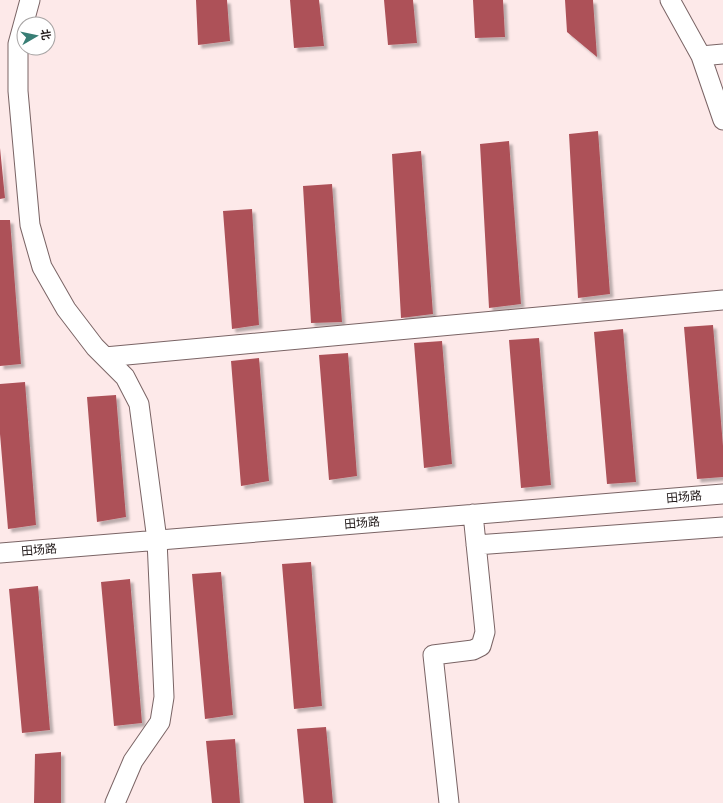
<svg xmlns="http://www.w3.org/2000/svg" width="723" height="803" font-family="Bitter,'Noto Sans SC',serif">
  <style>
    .building { fill: #ad5159; filter: url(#shadow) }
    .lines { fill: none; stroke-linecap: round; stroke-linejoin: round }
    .minor-casing { stroke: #7a6465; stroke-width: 21 }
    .minor { stroke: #fff; stroke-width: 19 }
    .labels { text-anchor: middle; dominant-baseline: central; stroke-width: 3; stroke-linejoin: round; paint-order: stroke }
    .street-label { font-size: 12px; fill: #231b1b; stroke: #fff }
  </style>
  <defs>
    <filter id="shadow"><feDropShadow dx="3.5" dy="3.5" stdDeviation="1" flood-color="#0004"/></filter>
  </defs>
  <rect width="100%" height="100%" fill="#fde9e9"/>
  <!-- building -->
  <path class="building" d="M196,0H227L230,41L198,45Z
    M290,0H319L324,46L294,48Z
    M384,0H413L417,43L388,45Z
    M473,0H503L505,37L475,38Z
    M565,0H593L597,57L567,32Z
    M598,131L610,294L578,298L569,134Z
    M509,141L521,304L489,308L480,144Z
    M0,148L5,198L0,199Z
    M421,151L433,314L401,318L392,154Z
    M332,184L342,322L311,323L303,186Z
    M252,209L259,325L232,329L223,211Z
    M0,220H10L21,364L0,366Z
    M713,325L723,446V477L697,479L684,327Z
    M623,329L636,482L607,484L594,332Z
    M539,338L551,485L521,488L509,340Z
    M442,341L452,464L424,468L414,343Z
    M348,353L357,476L329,480L319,355Z
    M259,358L269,481L241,486L231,361Z
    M25,382L36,525L8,529L0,434V384Z
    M116,395L126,517L97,522L87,397Z
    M311,562L322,706L294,709L282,564Z
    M221,572L233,715L205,719L192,574Z
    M130,579L142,723L114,726L101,582Z
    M38,586L50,730L22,733L9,589Z
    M326,727L333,803H304L297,729Z
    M235,739L240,803H212L206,741Z
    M61,752V803H34L35,754Z"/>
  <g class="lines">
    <defs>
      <path id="minor" d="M30,0L18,44V91L30,225L42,267L66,309L95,347L125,377L139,404L157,540L164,697L160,722L133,761L115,803
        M670,0L701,56L723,120
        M701,56L723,54
        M105,357L723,300
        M476,545L723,527
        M0,553L723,494
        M449,803L433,655L473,650L481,646L485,632L473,514"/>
    </defs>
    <!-- minor casing -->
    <use href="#minor" class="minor-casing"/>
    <!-- minor -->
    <use href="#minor" class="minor"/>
  </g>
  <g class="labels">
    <!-- street labels -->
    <g class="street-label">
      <text transform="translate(684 497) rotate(-5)">田场路</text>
      <text transform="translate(362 523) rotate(-5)">田场路</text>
      <text transform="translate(39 550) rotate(-5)">田场路</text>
    </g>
  </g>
  <!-- north arrow -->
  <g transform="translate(36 36) rotate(81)"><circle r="19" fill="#ffffff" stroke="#a7a4a4"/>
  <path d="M0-3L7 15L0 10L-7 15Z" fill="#387e75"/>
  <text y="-6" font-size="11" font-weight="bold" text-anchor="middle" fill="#231b1b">北</text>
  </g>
</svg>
